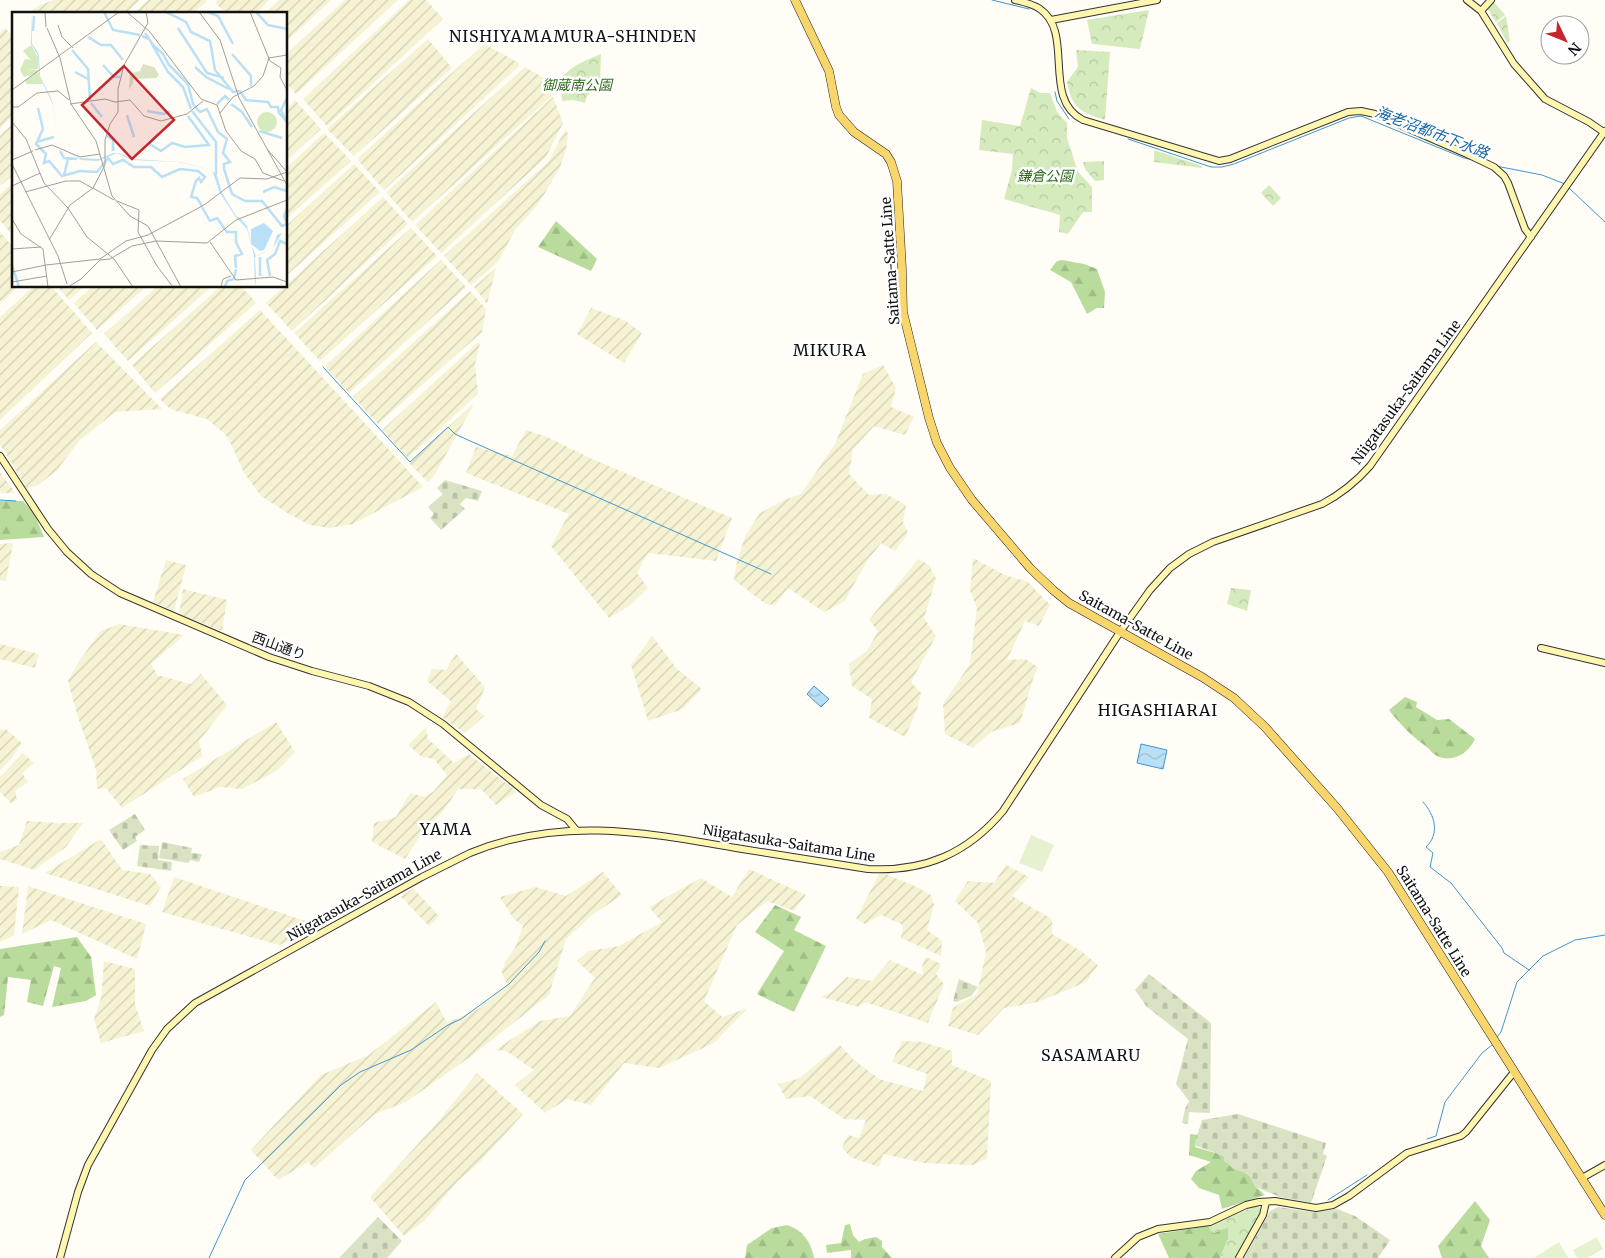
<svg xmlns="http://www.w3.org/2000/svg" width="1605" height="1258" font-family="Merriweather,'Noto Sans JP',serif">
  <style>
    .farmland { fill: url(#farmland-furrows) }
    .forest { fill: url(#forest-firs) }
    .cemetery { fill: url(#cemetery-stones) }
    .park { fill: url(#park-crowns) }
    .pitch { fill: #e6f2cf }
    .water { fill: url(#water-waves); stroke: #3f96cf }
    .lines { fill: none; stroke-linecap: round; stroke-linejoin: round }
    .stream { stroke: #3f96cf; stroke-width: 1 }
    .secondary-casing { stroke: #333; stroke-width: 8 }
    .primary-casing { stroke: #222; stroke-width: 9 }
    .secondary { stroke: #fff6b0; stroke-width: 6 }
    .primary { stroke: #f9d66b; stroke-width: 8 }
    .labels { text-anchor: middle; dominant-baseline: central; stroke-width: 5; stroke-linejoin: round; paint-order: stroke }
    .park-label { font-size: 14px; font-style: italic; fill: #2f6b1f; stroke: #fff }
    .street-label { font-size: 14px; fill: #111; stroke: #fff }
    .water-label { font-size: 15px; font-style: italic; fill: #1768a6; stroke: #fff }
    .quarter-label { font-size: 16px; letter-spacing: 1px; fill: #111; stroke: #fff }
    .inset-river { fill: none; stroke: #b9e0f7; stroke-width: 2.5 }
    .inset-road { fill: none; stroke: #a09f9a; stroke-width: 1 }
    .view { fill: #c4262e; fill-opacity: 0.15; stroke: #c4262e; stroke-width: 2.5 }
    .inset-edge { fill: none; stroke: #111; stroke-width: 2.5 }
  </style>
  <defs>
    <pattern id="farmland-furrows" width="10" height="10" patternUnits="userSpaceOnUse" patternTransform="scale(1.25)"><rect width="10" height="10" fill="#f6f3d4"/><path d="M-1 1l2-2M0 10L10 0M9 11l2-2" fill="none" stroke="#d2cfb5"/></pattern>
    <pattern id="forest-firs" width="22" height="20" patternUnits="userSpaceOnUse" patternTransform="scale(1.25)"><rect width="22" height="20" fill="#b9dc9c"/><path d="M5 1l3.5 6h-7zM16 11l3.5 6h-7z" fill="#9ebc85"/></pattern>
    <pattern id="cemetery-stones" width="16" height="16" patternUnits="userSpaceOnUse" patternTransform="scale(1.25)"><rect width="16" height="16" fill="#d9e3c4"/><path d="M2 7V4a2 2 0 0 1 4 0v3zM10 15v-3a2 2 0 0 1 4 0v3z" fill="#b9c2a7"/></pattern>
    <pattern id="park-crowns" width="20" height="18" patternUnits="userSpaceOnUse" patternTransform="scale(1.25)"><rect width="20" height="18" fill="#d5ebbd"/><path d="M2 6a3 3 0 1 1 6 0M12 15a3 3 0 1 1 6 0" fill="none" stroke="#b6c8a1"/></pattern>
    <pattern id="water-waves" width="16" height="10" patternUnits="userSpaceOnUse" patternTransform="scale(1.25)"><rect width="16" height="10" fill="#b9e0f7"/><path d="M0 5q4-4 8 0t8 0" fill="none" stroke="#9ebfd3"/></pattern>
  </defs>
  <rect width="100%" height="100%" fill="#fffdf5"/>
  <!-- farmland -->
  <path class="farmland" d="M54,0H140L125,14H27L40,5Z
    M148,0H205L207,1L192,14H133Z
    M217,0H269L255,14H226L215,2Z
    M279,0H331L286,42V14H264Z
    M345,0H398L296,94L286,83V54Z
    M409,0H426L443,19L327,126L303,99Z
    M5,28L14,37V115L0,128V33Z
    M428,39L452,68L354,156L327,129Z
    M484,44L519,63V66L384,190L357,159Z
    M525,67L553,83V95L412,222L386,192Z
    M553,97L563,123L546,157L441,253L415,225Z
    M295,100L321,129L286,161V109Z
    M14,123V174L0,186V135Z
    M566,128L568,135L566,149L560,167L549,186L539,203L515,230L498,262L471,285L444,256L549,161Z
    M324,133L351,161L286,219V168Z
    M354,164L380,192L286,276V226Z
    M14,182V231L11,234L0,220V194Z
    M383,197L408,224L292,331L266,303Z
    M411,228L437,256L320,361L294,333Z
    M0,232L14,248V286H19L0,304Z
    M441,260L466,287L349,393L325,366Z
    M496,268L487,304L474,287Z
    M34,286H51L92,333L0,420V317Z
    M57,286H85L69,300Z
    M93,286H147L97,330L74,303Z
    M158,286H212L128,361L104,334Z
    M221,286H241L256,303L155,393L132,365Z
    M470,291L486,309L482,332L378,424L353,397Z
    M591,308L624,320L642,333L624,363L577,334Z
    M260,310L372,431L423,487L353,524L329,528L310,525L289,514L261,496L244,473L232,446L225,434L207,419L170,409L160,399Z
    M96,342L162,409L115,412L80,440L57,470L38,485L27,489L0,444V430Z
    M477,343H480L475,364L478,394L408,458L382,430Z
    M883,365L896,388L891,407L914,417L905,435L874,426L853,449L849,474L869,495L886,494L906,505L903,522L908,533L895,551L881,543L867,561L844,602L824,612L788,588L775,605L766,604L734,580L736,566L745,536L760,513L784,500L801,494L835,444L863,374Z
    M472,405L473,406L434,476L428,482L409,463Z
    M526,430L545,436L592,459L732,518L716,561L648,553L637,573L648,588L629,606L609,618L551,546L569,514L466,473L476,447L512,456Z
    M0,473L12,488L15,493H0Z
    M13,543L6,581L0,580V544Z
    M973,558L1005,575L1028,582L1050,605L1039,626L1025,621L1007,660L1025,659L1038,667L1033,679L1020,723L991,732L973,748L945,734L943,704L970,664L977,608L970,590Z
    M918,559L929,565L936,579L924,618L936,636L911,682L921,693L917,710L905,737L869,718L872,699L852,686L849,664L867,651L878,631L869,620Z
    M166,560L186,565L174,611L153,602Z
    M183,589L227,600L222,631L179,614Z
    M119,624L184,635L151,664L157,675L191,684L201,674L227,705L199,741L202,756L122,808L106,788L97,789L96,770L77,714L68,681L80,660L101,631Z
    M652,636L677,669L702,689L683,709L648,721L631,665Z
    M0,644L39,654L35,668L0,659Z
    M456,654L485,687L476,709L484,716L465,733L442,717L451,701L427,681L432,669L446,670Z
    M276,722L295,752L278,770L242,789L220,787L194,797L183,779Z
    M426,727L428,739L454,763L469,754L517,792L496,805L481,789H458L444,810L422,833L405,859L372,842L374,823L396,817L410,793L425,797L434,791L447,775L434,759L422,757L408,745Z
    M6,729L22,743L11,759L0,770V730Z
    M23,753L34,763L22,773L28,782L15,791L17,800L11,803L0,792V777Z
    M27,821L58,823H83L66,847L34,870L0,859V852L19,845Z
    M101,839L122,870L150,874L161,887L150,906L45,873Z
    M1006,865L1029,877L1012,896L1052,919V934L1081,951L1098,965L1086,982L1038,1002L1004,1008L978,1035L948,1026L953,1008L977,994L986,952L978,923L955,901L968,881L994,883Z
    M749,869L806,895L794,911L767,901L737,925L704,1001L722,1017L748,1008L714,1043L659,1068L624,1063L591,1105L567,1099L545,1113L515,1085L534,1070L506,1051L495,1050L540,1021L570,1016L595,978L577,961L589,951L619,946L662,922L649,907L701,878L732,897Z
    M603,872L622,895L592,915L566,939L549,995L470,1057L406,1102L375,1114L314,1168L308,1162L278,1180L251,1150L321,1075L369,1055L436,1002L447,1023L480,1008L507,985L501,971L505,965L504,963L515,948L523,926L513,918L500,897L535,887L566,896Z
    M880,872L915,886L931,895L934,905L927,930L942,941L941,956L901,938L903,925L881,915L865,924L856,919Z
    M174,877L305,921L302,936L279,945L162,912Z
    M0,886L19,887L14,935L0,942Z
    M28,886L146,924L137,959L51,920L22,934Z
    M413,888L439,916L429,926L401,897Z
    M926,957L941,964L936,974L944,984L928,1023L865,1002L859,1007L821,997L831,992L847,977L872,981L890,960L923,975L922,966Z
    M104,961L135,969V1004L144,1031L101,1043L94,1019L101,998Z
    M902,1041L923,1042L952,1051V1065L991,1081L987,1158L973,1165L924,1163L883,1154L879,1167L850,1157L842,1147L848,1135L859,1138L866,1120L844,1119L810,1096L786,1099L778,1084L798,1079L840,1045L854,1060L879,1079L923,1091L927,1074L892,1062Z
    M477,1073L523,1114L479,1163L458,1181L424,1221L404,1236L370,1197L436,1124Z"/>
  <!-- forest -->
  <path class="forest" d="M556,221L597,259L591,271L538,247Z
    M1062,260L1084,264L1097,269L1105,292L1104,308H1097L1087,314L1071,282L1050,270L1057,261Z
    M0,501H23L34,513L44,537L0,540Z
    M1405,697L1417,702L1416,707L1437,720L1449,719L1475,739C1468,754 1452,763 1437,756C1433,754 1431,751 1428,748C1424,744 1418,741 1413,736C1405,729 1396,719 1389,710Z
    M775,905L801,917L794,930L826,946L794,1012L757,994L784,951L755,932Z
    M77,937L91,957L96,995L86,1001L52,1007L61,968L54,966L43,1006L27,1002L31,980L8,977L4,1015L0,1017V949Z
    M1190,1134L1198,1135L1195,1147L1222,1155L1250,1176L1256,1187L1265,1195L1222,1209L1219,1195L1199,1188L1191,1179L1196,1171L1211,1162L1189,1155Z
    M1475,1201L1490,1220L1481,1246L1489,1258H1442L1438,1246Z
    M850,1224L853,1235L859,1242L865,1239L876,1237L882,1241V1247L892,1258H851V1250L827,1253L826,1245L841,1243L845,1225Z
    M787,1225C803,1230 811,1242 814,1258H745L747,1245L772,1228Z
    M1208,1226L1214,1233L1228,1227V1239L1220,1258H1169L1158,1234Z"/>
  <!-- cemetery -->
  <path class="cemetery" d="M445,480L482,491L478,501L466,498L460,504L465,509L441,530L430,518L434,514L428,507L443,494L437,488Z
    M135,814L145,830L135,837L137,841L123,850L109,830Z
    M162,842L192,848L191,853L202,854L199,862L190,860L189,863L159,858Z
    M140,845L159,846L158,860L172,862L171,871L137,866Z
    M1149,974L1211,1023L1210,1113L1189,1112L1188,1124L1182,1123L1185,1109L1189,1101L1176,1084L1188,1039L1147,1007L1135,990Z
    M959,979L978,987L971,996L956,1002L953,1001Z
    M1238,1114L1326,1143L1323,1154L1327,1156L1311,1203L1280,1197L1256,1187L1248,1174L1234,1169L1224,1161V1156L1194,1145L1202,1120Z
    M1278,1207L1314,1212L1337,1209L1355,1216L1390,1240L1378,1258H1244L1270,1211Z
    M378,1217L402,1241L387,1258H339Z"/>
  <!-- park -->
  <path class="park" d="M1494,2L1505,15L1496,22L1487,8Z
    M1149,10L1140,49L1092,44L1087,20Z
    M1506,16L1510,41L1507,43L1497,23Z
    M1076,50L1110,52L1105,120C1080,112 1072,108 1067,82L1078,67Z
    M601,54L600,82L587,96L585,103L573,100L562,101C562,96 559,87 561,81C565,68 589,59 601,54Z
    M1031,88L1040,93H1050L1057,112L1067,123V138L1078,172L1092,187V212H1083L1068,234L1059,232L1060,215L1004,199L1012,170L1013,154L979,150L982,120L1020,126Z
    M1154,150L1202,166V168L1154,162Z
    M1104,161V180L1095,181L1085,169L1083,162Z
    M1269,185L1281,198L1273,206L1261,193Z
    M1231,588L1251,590L1247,611L1227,604Z
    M1258,1205L1260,1208V1214L1236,1258H1220L1228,1239V1227L1214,1233L1208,1226Z"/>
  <!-- pitch -->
  <path class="pitch" d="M1031,835L1054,845L1042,872L1019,863Z
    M1597,1237L1603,1249L1587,1258H1577L1573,1250Z
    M1559,1242L1568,1258H1534Z"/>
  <!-- water -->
  <path class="water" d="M814,686L829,699L821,707L807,694Z
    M1141,744L1167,750L1163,769L1137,763Z"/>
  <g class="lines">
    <!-- stream -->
    <path class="stream" d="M992,0L1029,9
      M1055,92L1057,101L1069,119
      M1128,139L1211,167H1222L1234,164L1349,118L1361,116L1464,158L1473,160
      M1496,166L1542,175L1565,184
      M1569,188L1605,222
      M323,367L410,462L448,427L455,434L468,440L771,574
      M0,500L16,501
      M1423,802C1435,815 1440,834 1426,847L1433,853L1430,867L1451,883L1502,948L1504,953L1529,970
      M1497,1037L1501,1032L1517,982L1543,956L1575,940L1605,935
      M1427,1139L1436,1136L1445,1102L1482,1053L1492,1045
      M1328,1200L1367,1175
      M209,1258L245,1180L341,1085L360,1072L411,1050L448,1025L461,1019L509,984L539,952L545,941"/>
    <defs>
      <path id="secondary" d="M1015,0C1023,2 1033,4 1040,9C1075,33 1041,99 1083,120L1219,161L1230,159L1348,112L1361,111L1375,114L1467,154L1494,167L1504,176L1508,183L1525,229L1531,237
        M1467,0L1481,11L1514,64L1545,99L1589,122L1605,133
        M1481,11L1491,0
        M1051,20L1157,0
        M0,456L48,529L67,552L91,574L120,593L269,657L312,671L369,686L409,702L443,724L541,805L567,819L576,830
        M1541,648L1605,663
        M1582,1178L1605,1165
        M60,1258L78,1192L88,1165L152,1050L167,1029L195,1003L422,877L470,853C561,816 643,832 736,848C780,855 824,862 868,869C924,872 967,854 1003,811L1120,632L1150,590L1170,568L1189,554L1213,542L1322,504C1341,494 1356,482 1370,466L1605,131
        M1115,1258L1138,1237L1158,1229L1210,1222L1246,1205L1259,1202L1275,1201L1316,1208L1333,1205L1349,1196L1407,1153L1461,1136L1466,1132L1514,1072
        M1239,1258L1263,1215L1266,1202"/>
      <path id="primary" d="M795,0L829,71L836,107L839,115L854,132L886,154L891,162L897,181L902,269L903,312L929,418L937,443L950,468L972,500L1030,568L1053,590L1069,603L1202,677L1234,698L1265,727L1337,808L1388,872L1605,1215"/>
    </defs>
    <!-- secondary casing -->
    <use href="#secondary" class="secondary-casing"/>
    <!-- primary casing -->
    <use href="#primary" class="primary-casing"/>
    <!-- secondary -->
    <use href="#secondary" class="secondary"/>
    <!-- primary -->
    <use href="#primary" class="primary"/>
  </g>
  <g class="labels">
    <!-- park labels -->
    <g class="park-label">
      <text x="577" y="85">御蔵南公園</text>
      <text x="1045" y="176">鎌倉公園</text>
    </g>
    <!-- street labels -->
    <g class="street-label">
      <text transform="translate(890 261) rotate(-94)">Saitama-Satte Line</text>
      <text transform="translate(1406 392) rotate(-54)">Niigatasuka-Saitama Line</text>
      <text transform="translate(1136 625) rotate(29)">Saitama-Satte Line</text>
      <text transform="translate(279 646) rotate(20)">西山通り</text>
      <text transform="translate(789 843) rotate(9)">Niigatasuka-Saitama Line</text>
      <text transform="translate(364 895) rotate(-29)">Niigatasuka-Saitama Line</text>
      <text transform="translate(1434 921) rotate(58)">Saitama-Satte Line</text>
    </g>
    <!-- water labels -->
    <g class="water-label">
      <text transform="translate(1432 132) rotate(21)">海老沼都市下水路</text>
    </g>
    <!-- quarter labels -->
    <g class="quarter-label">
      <text x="573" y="36">NISHIYAMAMURA-SHINDEN</text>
      <text x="830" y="350">MIKURA</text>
      <text x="1158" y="710">HIGASHIARAI</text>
      <text x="446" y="829">YAMA</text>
      <text x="1091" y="1055">SASAMARU</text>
    </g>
  </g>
  <!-- overview -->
  <g transform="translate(12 12)">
    <rect width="275" height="275" fill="#fffdf5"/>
    <path d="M131,52L142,55L147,63L144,66L121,67V71L117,78L118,62L128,59Z" fill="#d9e3c4"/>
    <path d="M19,33L26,45V57L15,58H25L31,72H15L13,69L20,63L12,65L8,58L13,47L19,48L11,39ZM245 110a10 10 0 1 1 20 0a10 10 0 1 1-20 0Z" fill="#d5ebbd"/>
    <path d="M20,0V32L26,40L27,44L28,64L38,84L41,92L47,135L67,146L87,147L101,141H107L121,147L168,150L200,158L205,164L210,181L224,204L228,206L235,214L239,231V217L252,211L261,219L252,238L248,239L239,232L244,244L261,236L265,223L270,221L261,236L243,245L244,267L243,275L242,243L235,217L223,204L208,181L200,158L166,150L120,148L105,141L86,149L69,148L47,135L41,93L27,63L26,43L19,32Z" fill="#b9e0f7"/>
    <path class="inset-river" d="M92,0L101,18L128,23M154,0L174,10L179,20L198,29L203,58L221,80L228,79L234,88L256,90L259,95H266L267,101L275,110M196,0L206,4L221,32M244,0L256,13L275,17M166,16L195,61L212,66M21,19L22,4M133,21L142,34L151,42L157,53L176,72L181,92L188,100L195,97L206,120L215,127L211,141L218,150L212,152V157L220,182L233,189H250L270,214L275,212M130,24L137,27L156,60L171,75L179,97M76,25L89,33H99L111,48M60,38L76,57L78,88M220,42L239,64V74M91,53L102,65H108M183,55L194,65L217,77M63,60L78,68M79,91L90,105M205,92L213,84L217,88M219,92L230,100L240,115M26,96L31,117L24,132L34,142L32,151L37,149L50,164L68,159L85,160L96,146L101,152L111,148L122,155H139L150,165L168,157L186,159L193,165L189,170L187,166L184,169L179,185L185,186L190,194M135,99L152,102L158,99M180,99L204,130V163M115,103L122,125M274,109L269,98L275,86M247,119L270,126M95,124L101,128V139M24,130L42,125M136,131L149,139L160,131L173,135L197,133L176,104M48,139L52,146L65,147M52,163L56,147M251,180L262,175L275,179M190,195L198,209L205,206L215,220H224V230L230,242L223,244L224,256M275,212L272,204L275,197M248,245V264M0,253L7,275M258,264L255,248L263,242L268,229L275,232M213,275L215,269L222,267L224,257"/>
    <path class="inset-road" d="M33,0L34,15M115,0L138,20L189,87L205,93L214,119L229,139L243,147L251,161L272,169M187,0L208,28L227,86L275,173M238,0L258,49L269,56L268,65L275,78M46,13L50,25L61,36M35,16L48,46L59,92L84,129L100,184L118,204L136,214L169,275M0,45V62M0,78L107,0M58,92L93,87L103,90L118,88L132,104L149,109L175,102L191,89M0,95H6L25,81L46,79L57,88M208,101L221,85L242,74L251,64L257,46L275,43M0,110L14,127L32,171L56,196L75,225L102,247L121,275M23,138L40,133L68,145L88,142M0,148L21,139M0,152L46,244L55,272M0,174L28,161M81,176L93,153V128L98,112L106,100V77L112,53L136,11L134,0M81,176L102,188M13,180L54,169H68L80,176M105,189L127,198M127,198L126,220L145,254L161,275M0,207L9,222L31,237L36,275M37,228L58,193L81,176M198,230L224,268L261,265L275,270M0,237L29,235M34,253L88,247L114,229L136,223L192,193L228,166L255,167L275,160L255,137M0,260L34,253M0,270L35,264M56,275L69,267L88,248L98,247L120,234L144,229L195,231L224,208L275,188M209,275L211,267L219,264"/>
    <path class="view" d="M112,54L162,108L120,147L70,93Z"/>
    <rect width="275" height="275" class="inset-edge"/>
  </g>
  <!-- north arrow -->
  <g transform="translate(1565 40) rotate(133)"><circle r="24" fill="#ffffff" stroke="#a0a0a0"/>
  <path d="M0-4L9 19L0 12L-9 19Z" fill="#c4262e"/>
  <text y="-8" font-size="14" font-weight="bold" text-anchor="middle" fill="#111111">N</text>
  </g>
</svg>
